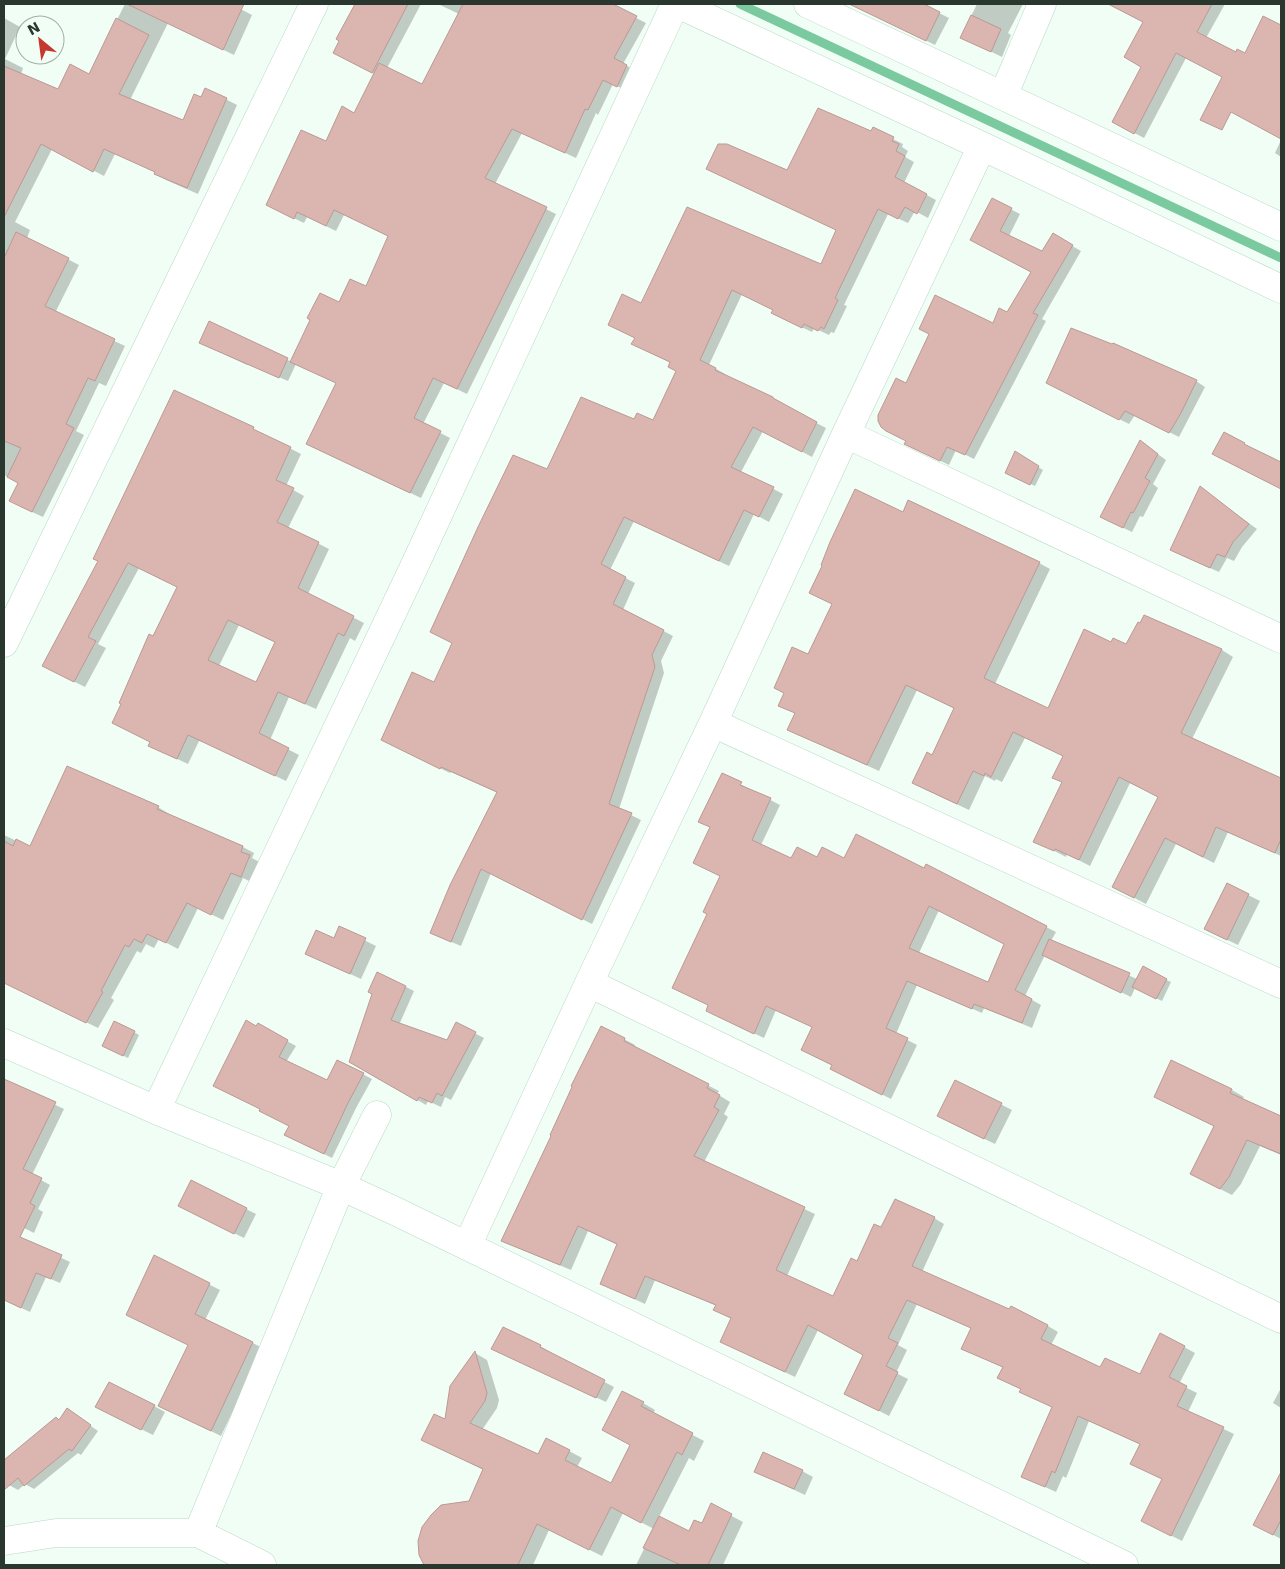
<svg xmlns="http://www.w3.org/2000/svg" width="1285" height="1569" font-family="'DejaVu Sans',sans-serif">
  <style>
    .shadow { fill: #0003; fill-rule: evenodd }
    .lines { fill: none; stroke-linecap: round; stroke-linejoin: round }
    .stream { stroke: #7ac99f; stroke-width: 9 }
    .building { fill: #dbb6b0; stroke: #bc9993; fill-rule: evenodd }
    .minor-casing { stroke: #b8d9c5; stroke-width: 29 }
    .minor { stroke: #fff; stroke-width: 28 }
  </style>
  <rect width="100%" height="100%" fill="#f0fef6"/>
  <!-- shadow -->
  <path class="shadow" d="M125,4H231L252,15L234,55L168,23L130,100L184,122L201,98L206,89L237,105L198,194L166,180L156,174V172L115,154L104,176L52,149L15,222L30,230L27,238L79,265L55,313L125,346L106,386L99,383L76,431L84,435L43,517L21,507L19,483L4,475V332L69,364L4,298V18L20,27L5,59L23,68L21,74L59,90L89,75Z
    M358,4H421L387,68L423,86L459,14L438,4H547L576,19L583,4H609L646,23L623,64L637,71L627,91L613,84L598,115L596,113L576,158L522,133L495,184L556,214L467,394L444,383L423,424L450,438L421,498L317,449L337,383L296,364L288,381L248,364L247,365L201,343L210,323L292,362L339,304L367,288L389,236L344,215L336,231L307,217L304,223L277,210L327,143L355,114L374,74L344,58Z
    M872,4H921L949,18L935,45L868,12Z
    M977,4H1023L1008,33L1011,35L1002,57L961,37Z
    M1110,4H1225L1206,38L1186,58L1144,138L1123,127L1142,67L1145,22Z
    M1281,72V138L1255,124Z
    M873,129L903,144L902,147L908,151L905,157L914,162L904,183L936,200L928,218L915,211L908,223L888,214L844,305L847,306L834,333L831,332L829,335L814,328L812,332L782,318L774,310L742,294L709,365L725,374V376L826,428L812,457L763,431L741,472L783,494L769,522L754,514L729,566L634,521L610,570L635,583L623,610L673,636L661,661L664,673L619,809L641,820L592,924L491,873L461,946L442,938L432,933L498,793L451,772L450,773L392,745L435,684L548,471L635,421H653L677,371L671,363L643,349L636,338L641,305L822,265L837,230L788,172L872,132Z
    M1281,140V157L1275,153Z
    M993,200L1020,214L1009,236L1043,253L1053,235L1081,251L1042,319L1046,321L974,459L956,450L949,465L914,448L907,441L906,385L1007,314L1032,271L980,245Z
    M1196,381L1205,387L1179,437L1135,415L1129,424L1057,388Z
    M227,416L301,454L286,486L304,496L288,528L329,549L308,594L364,623L355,641L350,638L316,709L289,697L270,740L299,755L286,781L204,742L199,741L188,764L160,751L151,742L154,637L178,587L139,568L98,644L106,648L85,687L55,672ZM239,625L276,642L256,683L219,666Z
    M1141,442L1166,460L1153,484L1158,488L1143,517L1140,516L1132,532L1111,522Z
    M1015,453L1043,470L1035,486L1011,475Z
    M1200,488L1257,529L1242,547L1234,561L1227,558L1219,572L1181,555Z
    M904,513L1039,563L1050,569L995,684L1048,710L1112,643L1127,646L1144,617L1222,650L1233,657L1192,739L1281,779V856L1228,832L1214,863L1176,844L1146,904L1125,893L1160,797L1130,783L1090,866L1067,854L1066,857L1035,841L1063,782L1064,756L1025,738L1002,782L996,779L995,781L985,776L969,810L924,789L933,757L956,709L917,690L879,771L789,730L796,714L780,705L809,656Z
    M723,775L780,805L761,845L792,859H844L925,870L1046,927L1056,932L1051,941L1137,979L1166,980L1171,982L1162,1001L1135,988L1131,997L1045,955L1025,996L1041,1005L1032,1028L984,1008L982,1013L917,985L896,1034L917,1045L891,1099L841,1074L833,1066L802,1050L814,1027L776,1010L764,1038L717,1016L710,1005L674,988L708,914L721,876L711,828L700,821ZM939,910L1005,944L988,984L919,953Z
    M158,807L169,814V815L243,847L254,853L252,858L261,863L253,883L243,878L223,920L198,908L178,949L159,939L154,948L146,944L141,953L137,951L111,998L114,1000L98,1028L4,982V976L16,950L4,945V835L31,848Z
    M1228,885L1260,901L1238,945L1217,935Z
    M340,928L376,946L361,979L307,954L335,940Z
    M406,987L414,991L399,1025L448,1041L457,1024L484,1038L451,1100L445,1097L441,1107L428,1101L426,1105L350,1061L374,994Z
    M258,1025L296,1046L286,1062L327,1082L338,1061L372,1079L356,1108L332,1158L294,1139L257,1027Z
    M134,1032L139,1035L128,1058L109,1049Z
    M624,1039L635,1045L634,1047L719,1091L717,1094L730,1102L724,1114L728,1117L704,1162L815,1214L787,1276L833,1297L881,1228L934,1218L944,1224L922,1272L1009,1311L1011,1308L1048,1326L1058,1332L1051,1345L1101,1369L1140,1376L1184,1347L1195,1353L1179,1384L1197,1393L1188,1412L1234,1434L1182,1541L1152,1526L1163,1479L1132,1464L1141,1444L1089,1421L1066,1478L1063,1476L1056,1492L1023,1477L1053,1407L1021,1392L1022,1389L1004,1368L963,1349L972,1328L917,1304L898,1345L907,1350L896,1373L908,1379L889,1416L856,1399L865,1355L818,1330L795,1377L722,1342L732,1319L715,1310L717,1306L655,1280L645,1304L602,1284L618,1245L588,1231L571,1270L513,1246L503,1240Z
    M1172,1062L1232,1090L1244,1097L1242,1100L1281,1118V1155L1260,1146L1241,1184L1232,1195L1204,1181L1216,1126L1155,1097Z
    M4,1080L64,1109L32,1175L50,1185L38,1209L43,1212L34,1233L4,1218Z
    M955,1081L1012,1110L995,1144L949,1122Z
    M246,1209L256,1214L244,1238L189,1211Z
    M13,1235L70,1262L60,1283L46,1277L30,1312L4,1300V1282L13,1262L4,1256Z
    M155,1257L220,1290L205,1320L263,1348L221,1436L160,1406L189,1345Z
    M540,1346L550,1352L549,1353L614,1387L606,1402L503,1354Z
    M475,1353L487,1360L499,1400L497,1408L482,1430L539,1456L569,1451L582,1458L577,1467L612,1485L632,1445L604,1429L643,1403L655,1410L653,1414L704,1441L694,1461L689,1458L659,1517L690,1532L702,1525L711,1505L743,1522L723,1565H636L654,1529L623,1513L602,1556L549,1530L533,1565H425L420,1555L470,1502L484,1470L435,1446Z
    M1281,1388V1408L1273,1403Z
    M154,1406L165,1412L153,1435L108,1413Z
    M75,1415L98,1431L81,1455L78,1453L34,1489L25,1484L18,1490L9,1485L4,1479V1462L56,1419L60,1421Z
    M802,1471L813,1477L805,1495L756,1472Z
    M1279,1479L1281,1480V1539L1266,1531Z"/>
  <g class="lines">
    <!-- stream -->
    <path class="stream" d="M740,4L1281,258"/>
  </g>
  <!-- building -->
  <path class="building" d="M127,4H244L223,50Z
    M355,4H408L372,73L333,53L339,41L336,39Z
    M463,4H613L637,16L614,58L627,65L617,87L603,80L588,110L585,109L565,153L512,129L485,178L547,207L457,389L433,378L414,418L441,431L410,493L306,444L336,383L290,362L310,320L307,318L320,293L339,302L350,279L366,286L388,236L334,210L326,226L297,212L294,219L266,205L301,130L326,141L342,106L354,113L379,63L422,84Z
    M849,4H924L940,12L926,41Z
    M1108,4H1212L1197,32L1236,52L1237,49L1245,53L1263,16L1281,25V139L1231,112L1222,130L1200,120L1222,77L1176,53L1134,134L1112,122L1141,67L1124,57L1143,22Z
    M971,15L1001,29L991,52L960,38Z
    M116,18L149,35L119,94L183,120L194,94L201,97L205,88L227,98L187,188L154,174L155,172L104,149L93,172L41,144L4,217V66L58,89L70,64L89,74Z
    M818,108L871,131L873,127L894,137L892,141L899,144L896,151L905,156L895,177L927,194L917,214L905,207L898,219L878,209L835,298L838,300L824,329L821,327L818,331L804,324L802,328L771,313L773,310L732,290L700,360L716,368L715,370L773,397V398L817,422L802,452L753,427L731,467L774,487L759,517L744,510L719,561L624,517L601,564L626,577L613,604L664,630L652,655L655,667L609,804L632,813L582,920L481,869L451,942L430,933L450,885L497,792L441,767L440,769L381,740L412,672L434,682L452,643L430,632L478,527L513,455L547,469L581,397L634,419L637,413L653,420L676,371L668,367L670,362L631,344L635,338L608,325L622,294L641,303L687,207L821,264L836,230L706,169L718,144H727L787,170Z
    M992,198L1012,208L1000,231L1042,251L1053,233L1073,245L1033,313L1038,315L965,455L947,447L940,461L904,444L906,441L886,431L881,427L878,421V415L896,378L906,383L929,334L919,329L935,295L993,323L999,308L1007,312L1031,272L970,240Z
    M16,232L69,258L45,306L115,339L95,381L88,378L66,424L74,428L32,512L9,501L18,483L7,477L21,448L4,441V258Z
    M209,321L288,358L279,378L199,343Z
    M1071,328L1112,344L1113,343L1197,380L1181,413L1169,433L1125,411L1119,420L1046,383Z
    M174,390L228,415L254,427L253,429L291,447L276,480L294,488L277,522L319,542L298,588L354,616L344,636L338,633L305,704L278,692L259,733L289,748L275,776L188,735L177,759L148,746L150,742L112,723L121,704L119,703L149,634L153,636L177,587L128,563L88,637L96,641L74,682L42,666L98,561L93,559ZM228,620L275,642L256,682L208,660Z
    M1224,432L1245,443L1244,444L1281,462V489L1212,454Z
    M1140,440L1158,454L1145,478L1150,481L1133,513L1131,512L1123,528L1100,517Z
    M1015,451L1039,466L1030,485L1005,473Z
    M1200,486L1249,524L1233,542L1225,557L1217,554L1210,568L1170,550Z
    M855,489L903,512L908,500L1040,562L984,678L1048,708L1084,629L1111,642L1113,638L1126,644L1138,622L1140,623L1144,615L1222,649L1181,733L1281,778V839L1275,853L1216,827L1203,857L1165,838L1134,898L1112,887L1158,797L1119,777L1079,860L1055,849L1054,851L1033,842L1062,782L1052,778L1063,756L1013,732L991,777L985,773L984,776L973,771L957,804L912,783L927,752L932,755L954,708L906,685L867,765L787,730L795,713L778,706L784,693L774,688L792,647L808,654L832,604L809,593L822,566L821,565L830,542Z
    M67,766L159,806L157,809L243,846L241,852L250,855L241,877L231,873L211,915L187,903L166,943L147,934L142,943L134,939L129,947L125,945L101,991L103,992L86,1023L4,983V841L13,846L16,839L30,846Z
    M722,773L742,782L740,785L771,798L752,840L791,858L797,847L817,857L822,847L844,858L856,834L924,868L926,864L1047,926L1015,990L1032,999L1022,1023L974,1004L972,1009L907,981L886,1028L908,1038L882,1095L830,1069L832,1065L801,1050L812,1027L766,1006L754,1034L706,1011L708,1005L672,988L707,914L703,912L720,876L693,863L710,827L698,822ZM929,906L1004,944L988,982L909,948Z
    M1227,883L1249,894L1227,940L1204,929Z
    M339,926L366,938L350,974L305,954L316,930L334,938Z
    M1049,939L1130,973L1121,993L1042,955Z
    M1143,966L1167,979L1156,999L1132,987Z
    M377,972L406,986L391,1020L447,1040L456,1022L476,1032L442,1096L437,1093L432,1103L419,1097L417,1101L349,1062L372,994L368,992Z
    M246,1020L256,1026L258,1023L288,1040L279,1057L327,1080L337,1060L364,1073L348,1103L324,1154L284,1135L289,1126L259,1111L260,1109L213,1086Z
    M114,1021L135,1031L123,1056L102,1046Z
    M601,1026L625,1038L624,1041L709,1084L707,1088L720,1095L714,1107L719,1110L694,1156L805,1207L776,1270L833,1296L851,1258L857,1261L874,1224L881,1227L895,1199L935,1217L912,1266L1009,1309L1011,1306L1048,1325L1041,1339L1100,1367L1105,1358L1140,1374L1160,1333L1185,1346L1169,1377L1187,1386L1177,1406L1224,1427L1171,1536L1141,1521L1162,1479L1130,1464L1140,1444L1078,1416L1055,1473L1052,1471L1045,1487L1021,1477L1052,1407L1019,1392L1021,1389L997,1378L1003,1367L961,1349L971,1328L907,1300L888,1338L898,1343L886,1366L898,1372L879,1411L844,1394L863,1355L808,1325L785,1372L720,1342L731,1318L713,1310L716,1305L645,1276L635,1299L600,1284L617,1244L578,1226L560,1265L501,1241L551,1136L550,1135L572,1087L571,1086Z
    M1171,1060L1232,1089L1230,1093L1281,1116V1154L1247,1140L1229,1177L1220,1189L1190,1174L1214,1126L1154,1097Z
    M4,1079L56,1102L23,1169L42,1178L30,1203L35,1206L20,1237L62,1255L51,1279L36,1273L21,1308L4,1300Z
    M955,1080L1002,1103L984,1139L937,1116Z
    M191,1180L247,1208L234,1234L178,1206Z
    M154,1255L210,1283L195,1314L253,1342L211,1431L158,1406L188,1345L126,1315Z
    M503,1327L541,1345L540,1347L605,1380L596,1398L491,1349Z
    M475,1351L487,1393L485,1401L470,1423L538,1454L546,1438L570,1450L565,1460L611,1483L630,1445L602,1430L622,1391L644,1402L641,1406L693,1433L682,1455L677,1452L641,1523L611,1507L589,1550L537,1524L518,1565H424L419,1555L418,1541L422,1527L431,1515L441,1505L469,1501L483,1469L421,1440L434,1414L445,1419L450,1386Z
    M109,1382L155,1405L141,1430L95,1407Z
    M67,1408L91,1425L72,1451L69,1449L24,1486L18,1478L4,1490V1460L56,1417L59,1420Z
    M763,1452L803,1470L794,1489L754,1472Z
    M1281,1472V1520L1273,1535L1253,1525Z
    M711,1503L732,1514L708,1565H681L643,1548L659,1516L689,1531L694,1520L702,1523Z"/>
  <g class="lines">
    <defs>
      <path id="minor" d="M678,4L982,146L1281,289
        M808,4L1281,227
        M1003,96L1042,4
        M846,434L1281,639
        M4,643L314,4
        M713,723L1281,984
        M589,983L1281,1319
        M4,1043L156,1110L341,1186L395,1211L1124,1565
        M156,1110L413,569L675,4
        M467,1246L589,983L713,723L846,434L982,146
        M198,1533L341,1186L377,1115
        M4,1541L56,1533H198L262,1565"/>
    </defs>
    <!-- minor casing -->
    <use href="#minor" class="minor-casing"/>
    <!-- minor -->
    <use href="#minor" class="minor"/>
  </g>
  <!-- border -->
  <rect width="1285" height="1569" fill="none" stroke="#29372f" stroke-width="10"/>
  <!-- north arrow -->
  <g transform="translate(40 40) rotate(331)"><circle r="24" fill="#f0fef6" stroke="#a0aea6"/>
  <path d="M0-4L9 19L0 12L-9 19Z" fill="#c6382f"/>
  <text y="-8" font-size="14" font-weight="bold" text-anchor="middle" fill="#29372f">N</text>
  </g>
</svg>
